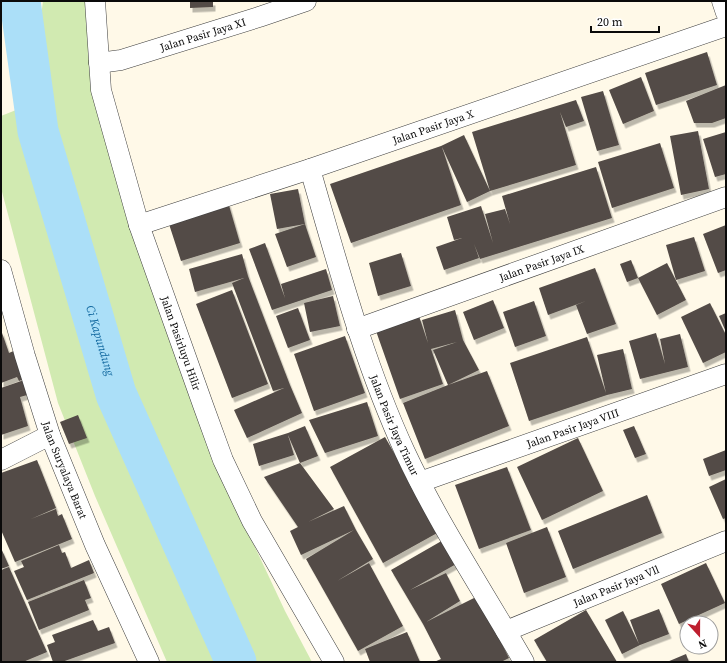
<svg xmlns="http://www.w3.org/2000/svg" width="727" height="663" font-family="'Source Serif 4',serif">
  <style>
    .green { fill: #d1eab1 }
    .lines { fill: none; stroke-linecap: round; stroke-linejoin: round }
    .river { stroke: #abdff8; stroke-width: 41 }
    .building { fill: #534b46; filter: url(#shadow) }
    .street-casing { stroke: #3d3d3d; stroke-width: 21 }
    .street { stroke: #fff; stroke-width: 20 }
    .labels { text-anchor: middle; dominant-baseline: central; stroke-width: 4; stroke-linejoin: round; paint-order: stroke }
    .street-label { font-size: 11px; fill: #0a0a0a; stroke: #fff }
    .water-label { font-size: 12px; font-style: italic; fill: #11689f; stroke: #fff }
  </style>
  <defs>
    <filter id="shadow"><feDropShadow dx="2.5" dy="4.5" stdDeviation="0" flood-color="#0004"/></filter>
  </defs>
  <rect width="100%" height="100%" fill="#fff9e8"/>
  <!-- green -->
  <path class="green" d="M43,1H86L89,40L230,494L285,611L312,662H167L95,496L58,403L1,188V116L51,96L41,16Z"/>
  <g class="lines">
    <!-- river -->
    <path class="river" id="s1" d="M20,1L38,131L116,394L236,662"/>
  </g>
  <!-- building -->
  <path class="building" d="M190,1H213V7L190,8Z
    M707,52L717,85L656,105L645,73Z
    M641,77L654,111L623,124L609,90Z
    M726,85V118L712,123H694L686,101Z
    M603,91L619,145L597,151L581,97Z
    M576,100L584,121L566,127L560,112L576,165L490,191L467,202L442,147L461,205L351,243L330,184L441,146L464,135L490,191L472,132Z
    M698,131L709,189L681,195L670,136Z
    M726,132V174L715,177L703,139Z
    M660,143L674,188L612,208L598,162Z
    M596,167L612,218L480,259L474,244L479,258L444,270L436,247L462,238L454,240L447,217L481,206L493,243L485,214L505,209L510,224L502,196Z
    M298,189L305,224L277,229L270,194Z
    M228,202L240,243L181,261L168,221Z
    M305,224L316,257L287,267L275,234Z
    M726,225V270L718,273L703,234Z
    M694,237L705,271L676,280L666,245Z
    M265,243L285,298L281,284L326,269L332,290L272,310L249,249Z
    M401,253L411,286L378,296L369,263Z
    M242,254L248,276L266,323L290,385L302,413L247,438L234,410L284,388L273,391L232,283L244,278L195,292L189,269Z
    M631,260L638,278L627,282L620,264Z
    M667,263L686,300L657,315L638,278Z
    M595,268L616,324L587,334L576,305L586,301L548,315L539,288Z
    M232,290L268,384L232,398L196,304Z
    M333,296L340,326L310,332L304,303Z
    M493,300L504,328L474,340L463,312Z
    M534,301L546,336L515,347L503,312Z
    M710,303L726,335V352L703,363L681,317Z
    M298,308L310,340L288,348L276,316Z
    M455,310L463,340L479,370L448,385L487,371L509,426L425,459L403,403L448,385L433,350L457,342L431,349L443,384L400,399L376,331L419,316L428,343L422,320Z
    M726,313V332L719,316Z
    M1,330L9,353L18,349L26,378L19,381L17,377L1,383Z
    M656,333L665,364L660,339L680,334L688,367L640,379L629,341Z
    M345,336L365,393L314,411L294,354Z
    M587,337L606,393L597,355L623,349L632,389L607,395L529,421L510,363Z
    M27,379L31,394L20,397L28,426L1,435V388Z
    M367,402L378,436L325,453L309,420Z
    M78,415L87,438L69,444L60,422Z
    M305,426L318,456L300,463L288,435L294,455L259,466L253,444L288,433Z
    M634,426L646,454L635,458L623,430Z
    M385,437L439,532L383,563L330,467Z
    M578,438L603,491L542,520L517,467Z
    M726,450V470L709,476L703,459Z
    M37,460L56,508L31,519L56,509L58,516L62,514L72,539L15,562L1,530V473Z
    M300,463L334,509L308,522L344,506L356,530L373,559L337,581L369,563L403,626L358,651L306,559L354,530L301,555L290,531L298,527L264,477Z
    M507,467L531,530L479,549L455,485Z
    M726,479V518L723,519L709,487Z
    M647,495L662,533L573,569L558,531Z
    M547,527L566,577L524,593L506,543Z
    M445,539L458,563L410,590L446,573L460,601L426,622L478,596L509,658L501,662H434L441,659L423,624L391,570Z
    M59,545L62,553L65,552L71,568L89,560L94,573L27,600L14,571L24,567L21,561Z
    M1,548L9,566L1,569Z
    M706,563L725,603L679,624L661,584Z
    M9,567L47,652L23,662H1V570Z
    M84,580L91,598L85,600L89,610L39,630L28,602Z
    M659,609L669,634L640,645L622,654L605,620L623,611L639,644L630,620Z
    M586,610L617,662H547L534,640Z
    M93,620L98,631L109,627L115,643L62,662H53L47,645L55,642L52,635Z
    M407,632L420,662H370L365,649Z
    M686,654L689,662H667Z"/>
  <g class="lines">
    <defs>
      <g id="street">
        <path id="s2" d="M95,1L101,90L139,225L203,405L223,460L252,521L334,662"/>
        <path d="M722,1L726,13"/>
        <path id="s3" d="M99,63L121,60L259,17L306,1"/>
        <path id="s4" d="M310,169C338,265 363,361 405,452C439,525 484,592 524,662"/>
        <path id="s5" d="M139,225L310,169L726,26"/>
        <path id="s6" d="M1,270L25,356L50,435L95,545L149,662"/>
        <path id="s7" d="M357,329L726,197"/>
        <path d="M1,460L50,435"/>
        <path id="s8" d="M420,482L726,374"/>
        <path id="s9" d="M506,631L726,541"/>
      </g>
    </defs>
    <!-- street casing -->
    <use href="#street" class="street-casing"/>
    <!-- street -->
    <use href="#street" class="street"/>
  </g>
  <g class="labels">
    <!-- street labels -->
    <g class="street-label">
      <text stroke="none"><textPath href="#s3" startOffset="108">Jalan Pasir Jaya XI</textPath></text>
      <text stroke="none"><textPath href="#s5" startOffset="310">Jalan Pasir Jaya X</textPath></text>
      <text stroke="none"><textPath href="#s7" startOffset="196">Jalan Pasir Jaya IX</textPath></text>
      <text stroke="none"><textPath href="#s2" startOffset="355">Jalan Pasirluyu Hilir</textPath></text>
      <text stroke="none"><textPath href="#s4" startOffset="270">Jalan Pasir Jaya Timur</textPath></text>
      <text stroke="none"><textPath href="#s8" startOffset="162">Jalan Pasir Jaya VIII</textPath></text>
      <text stroke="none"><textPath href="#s6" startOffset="210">Jalan Suryalaya Barat</textPath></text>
      <text stroke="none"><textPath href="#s9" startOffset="119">Jalan Pasir Jaya Vll</textPath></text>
    </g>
    <!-- water labels -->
    <g class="water-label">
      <text stroke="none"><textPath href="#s1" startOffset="350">Ci Kapundung</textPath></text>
    </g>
  </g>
  <!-- border -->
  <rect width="727" height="663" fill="none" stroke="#0a0a0a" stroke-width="4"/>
  <!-- north arrow -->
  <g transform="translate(699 635) rotate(159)"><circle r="19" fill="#ffffff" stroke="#9d9d9d"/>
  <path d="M0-3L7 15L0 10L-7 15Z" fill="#be1f2f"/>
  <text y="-6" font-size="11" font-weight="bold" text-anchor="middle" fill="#0a0a0a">N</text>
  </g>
  <!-- scale -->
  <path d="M591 26v6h68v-6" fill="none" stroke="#0a0a0a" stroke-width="2"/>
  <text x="597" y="26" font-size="12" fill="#0a0a0a" stroke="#ffffff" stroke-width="3" paint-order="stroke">20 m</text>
</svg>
